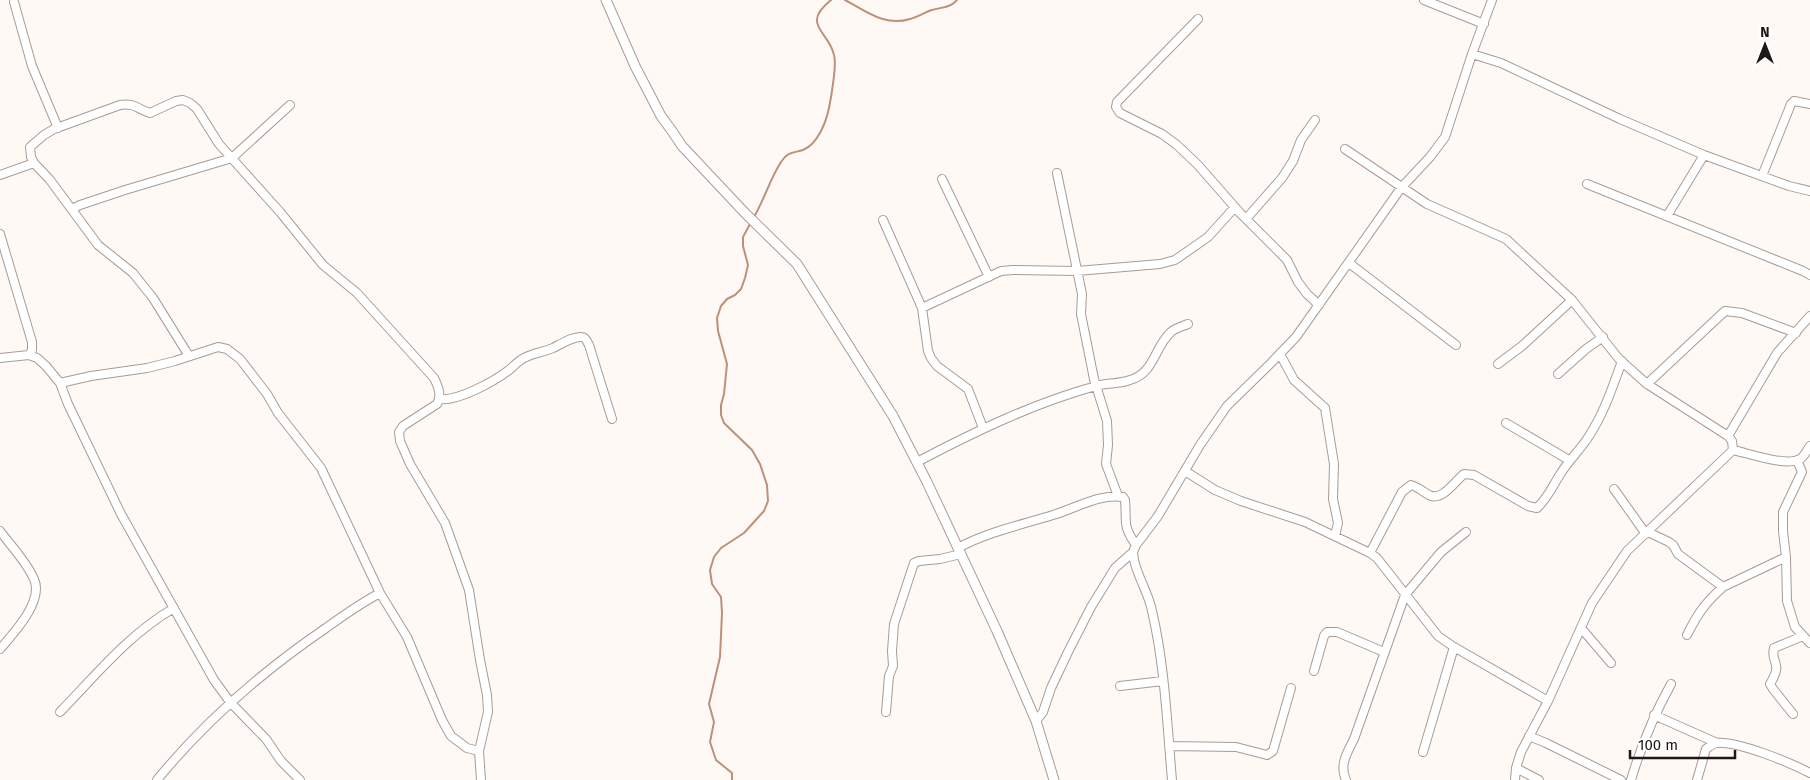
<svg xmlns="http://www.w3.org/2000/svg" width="1810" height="780" font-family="'Fira Sans',sans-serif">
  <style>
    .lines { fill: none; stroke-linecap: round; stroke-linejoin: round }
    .stream { stroke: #bb917a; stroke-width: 2 }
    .minor-casing { stroke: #aa9b93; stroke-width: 10 }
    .major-casing { stroke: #aa9b93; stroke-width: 11 }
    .minor { stroke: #fff; stroke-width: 8 }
    .major { stroke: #fff; stroke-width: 9 }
  </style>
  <rect width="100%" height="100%" fill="#fff9f5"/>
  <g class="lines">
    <!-- stream -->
    <path class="stream" d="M845,0C866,11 885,27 910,19C918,17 925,12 932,10C942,7 950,8 957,0
      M754,217C764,200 770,179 781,162C788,151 794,153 803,150C818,144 826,122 829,108C831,98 837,64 834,55C829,31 800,25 831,0
      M732,780V773L716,760L710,742L714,722L709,704L720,657L722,613L721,597L712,584L710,570L714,557L721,548L744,533L764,511L768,501L767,485L760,464L752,450L724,423L721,415V405L724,394L727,364L718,331L717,318L721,306L727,299L735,295L741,289L745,278L748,265L743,246V237L750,224"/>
    <defs>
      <path id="minor" d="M1424,0L1484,24
        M14,2L32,66L58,128
        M1198,19L1117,102L1116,107L1120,113L1162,134L1177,145L1198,165L1240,213L1287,260L1298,282L1307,294L1319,305
        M1472,54L1501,63L1620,119L1704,155L1789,186L1810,191
        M1345,149L1427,204L1506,239L1572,300L1619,359L1647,384L1728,436L1732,441L1733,450L1627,551L1592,603L1548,701L1521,752L1516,768L1515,780
        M1057,173L1082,294L1081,314L1094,379L1107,421L1108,445L1106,464L1118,496
        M0,175L34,163
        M1762,176L1791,104L1794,101L1810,104
        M942,179L989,277
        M1587,184L1803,271L1810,275
        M72,209L80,205L125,190L232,158L290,105
        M1667,216L1704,155
        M1246,219L1282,178L1293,161L1301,140L1315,120
        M883,220L922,308L928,351L931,358L937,366L968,389L983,428
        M0,234L32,342V350L29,355L0,358
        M1349,263L1456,345
        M922,308L1001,271L1013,270L1077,271L1160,264L1175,260L1208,237L1235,207
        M1280,354L1294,380L1325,408L1334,464L1333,499L1338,523L1335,536
        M29,355L37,358L46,366L60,383L68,404L121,514L214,680L230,702L266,739L281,761L300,780
        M189,356L153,298L133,273L98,245L50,180L34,163L31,157L30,147L44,135L54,129L120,105C136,103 137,109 150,113L176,101L183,100L190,103L197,109L219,144L280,212L323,265L357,293L434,378C438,386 442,395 437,404L403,426L399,432L400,441L410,464L445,523L469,590L480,660L487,695L488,712L479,751L481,780
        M1498,364L1522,346L1572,300
        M1558,374L1586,349L1603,337
        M60,383L91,376L147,368L175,361L218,347L227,349L240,359L267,394L278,413L321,468L380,593L407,637L442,720L451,736L467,748L479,751
        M1647,384L1725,311L1742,313L1796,333
        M439,399C457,402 495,381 509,370C514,366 518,361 524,358C533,353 544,352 553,348C561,344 573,336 582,337C586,337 587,342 589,345L612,419
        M1506,423L1569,460
        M1728,436L1777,353L1810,316
        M1733,450C1748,453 1786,467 1800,459C1804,457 1807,450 1810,446
        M1797,460L1802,472L1783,512V531L1786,557L1787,601L1795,627L1810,643
        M917,462C974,432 1034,403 1096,386C1107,383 1119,384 1130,380C1155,373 1154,347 1171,332C1175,328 1183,326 1188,324
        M1185,471L1215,490L1241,501L1305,522L1370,553L1377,558L1438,636L1454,647L1548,701
        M1614,489L1646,534
        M0,531C11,546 26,561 34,579C44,601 14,633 0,649
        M1648,532L1669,542L1673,545L1678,554L1723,587L1786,557
        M958,548C987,532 1021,525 1053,515C1074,509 1100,493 1123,497L1125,500C1127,522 1122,525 1136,545
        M1370,553L1402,492L1411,485C1418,487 1422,491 1429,495C1442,502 1455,481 1464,474L1474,475L1528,506L1537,508C1548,498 1553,485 1561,473C1569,460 1581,449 1589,436C1604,413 1613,386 1622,361
        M1581,628L1611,663
        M1687,635C1698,613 1705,603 1723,587
        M1314,671L1324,636L1327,632H1337L1384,652
        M1120,686L1163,681
        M60,712C96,675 129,634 174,608
        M886,712L889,676L893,666L892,651L894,624L914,563L919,561L940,559L961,554
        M1793,714L1773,689L1770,684C1784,661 1770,665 1774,648L1803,636
        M1654,715L1717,743
        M1036,721L1043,712L1051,688L1068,652L1091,607L1115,568L1133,552
        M1529,736L1546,743L1621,780
        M1169,746L1236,747L1267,755L1273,751L1291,688
        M1423,752L1454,647
        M1516,768L1539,780
        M157,780C205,721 263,671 326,628C344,615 361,603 380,593
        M1172,780C1167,724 1165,666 1152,611C1149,594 1138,578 1134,560L1133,552L1136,545L1158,516L1200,445L1227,406L1271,363L1296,337L1401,188L1430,157L1445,137L1472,54L1492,0
        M1346,780C1339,765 1347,753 1354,739L1405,595L1441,552L1466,532
        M1631,780C1641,746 1654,715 1671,684
        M1697,780L1706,749C1709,747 1712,744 1716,743C1736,740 1791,763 1810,773"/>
      <path id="major" d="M606,0L635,66L661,116L672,131L682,146L745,213L797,264L893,416L927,482L997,631L1036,721L1054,780"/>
    </defs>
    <!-- minor casing -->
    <use href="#minor" class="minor-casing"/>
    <!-- major casing -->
    <use href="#major" class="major-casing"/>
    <!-- minor -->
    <use href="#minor" class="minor"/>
    <!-- major -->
    <use href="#major" class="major"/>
  </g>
  <!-- north arrow -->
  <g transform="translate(1765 45)" stroke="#ffffff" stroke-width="4" paint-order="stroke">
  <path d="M0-4L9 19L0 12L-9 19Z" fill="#1f1916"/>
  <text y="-8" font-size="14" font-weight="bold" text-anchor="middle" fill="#1f1916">N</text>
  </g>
  <!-- scale -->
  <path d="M1630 750v8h105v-8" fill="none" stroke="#1f1916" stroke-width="2.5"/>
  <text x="1638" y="750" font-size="15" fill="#1f1916" stroke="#ffffff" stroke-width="4" paint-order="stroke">100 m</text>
</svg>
